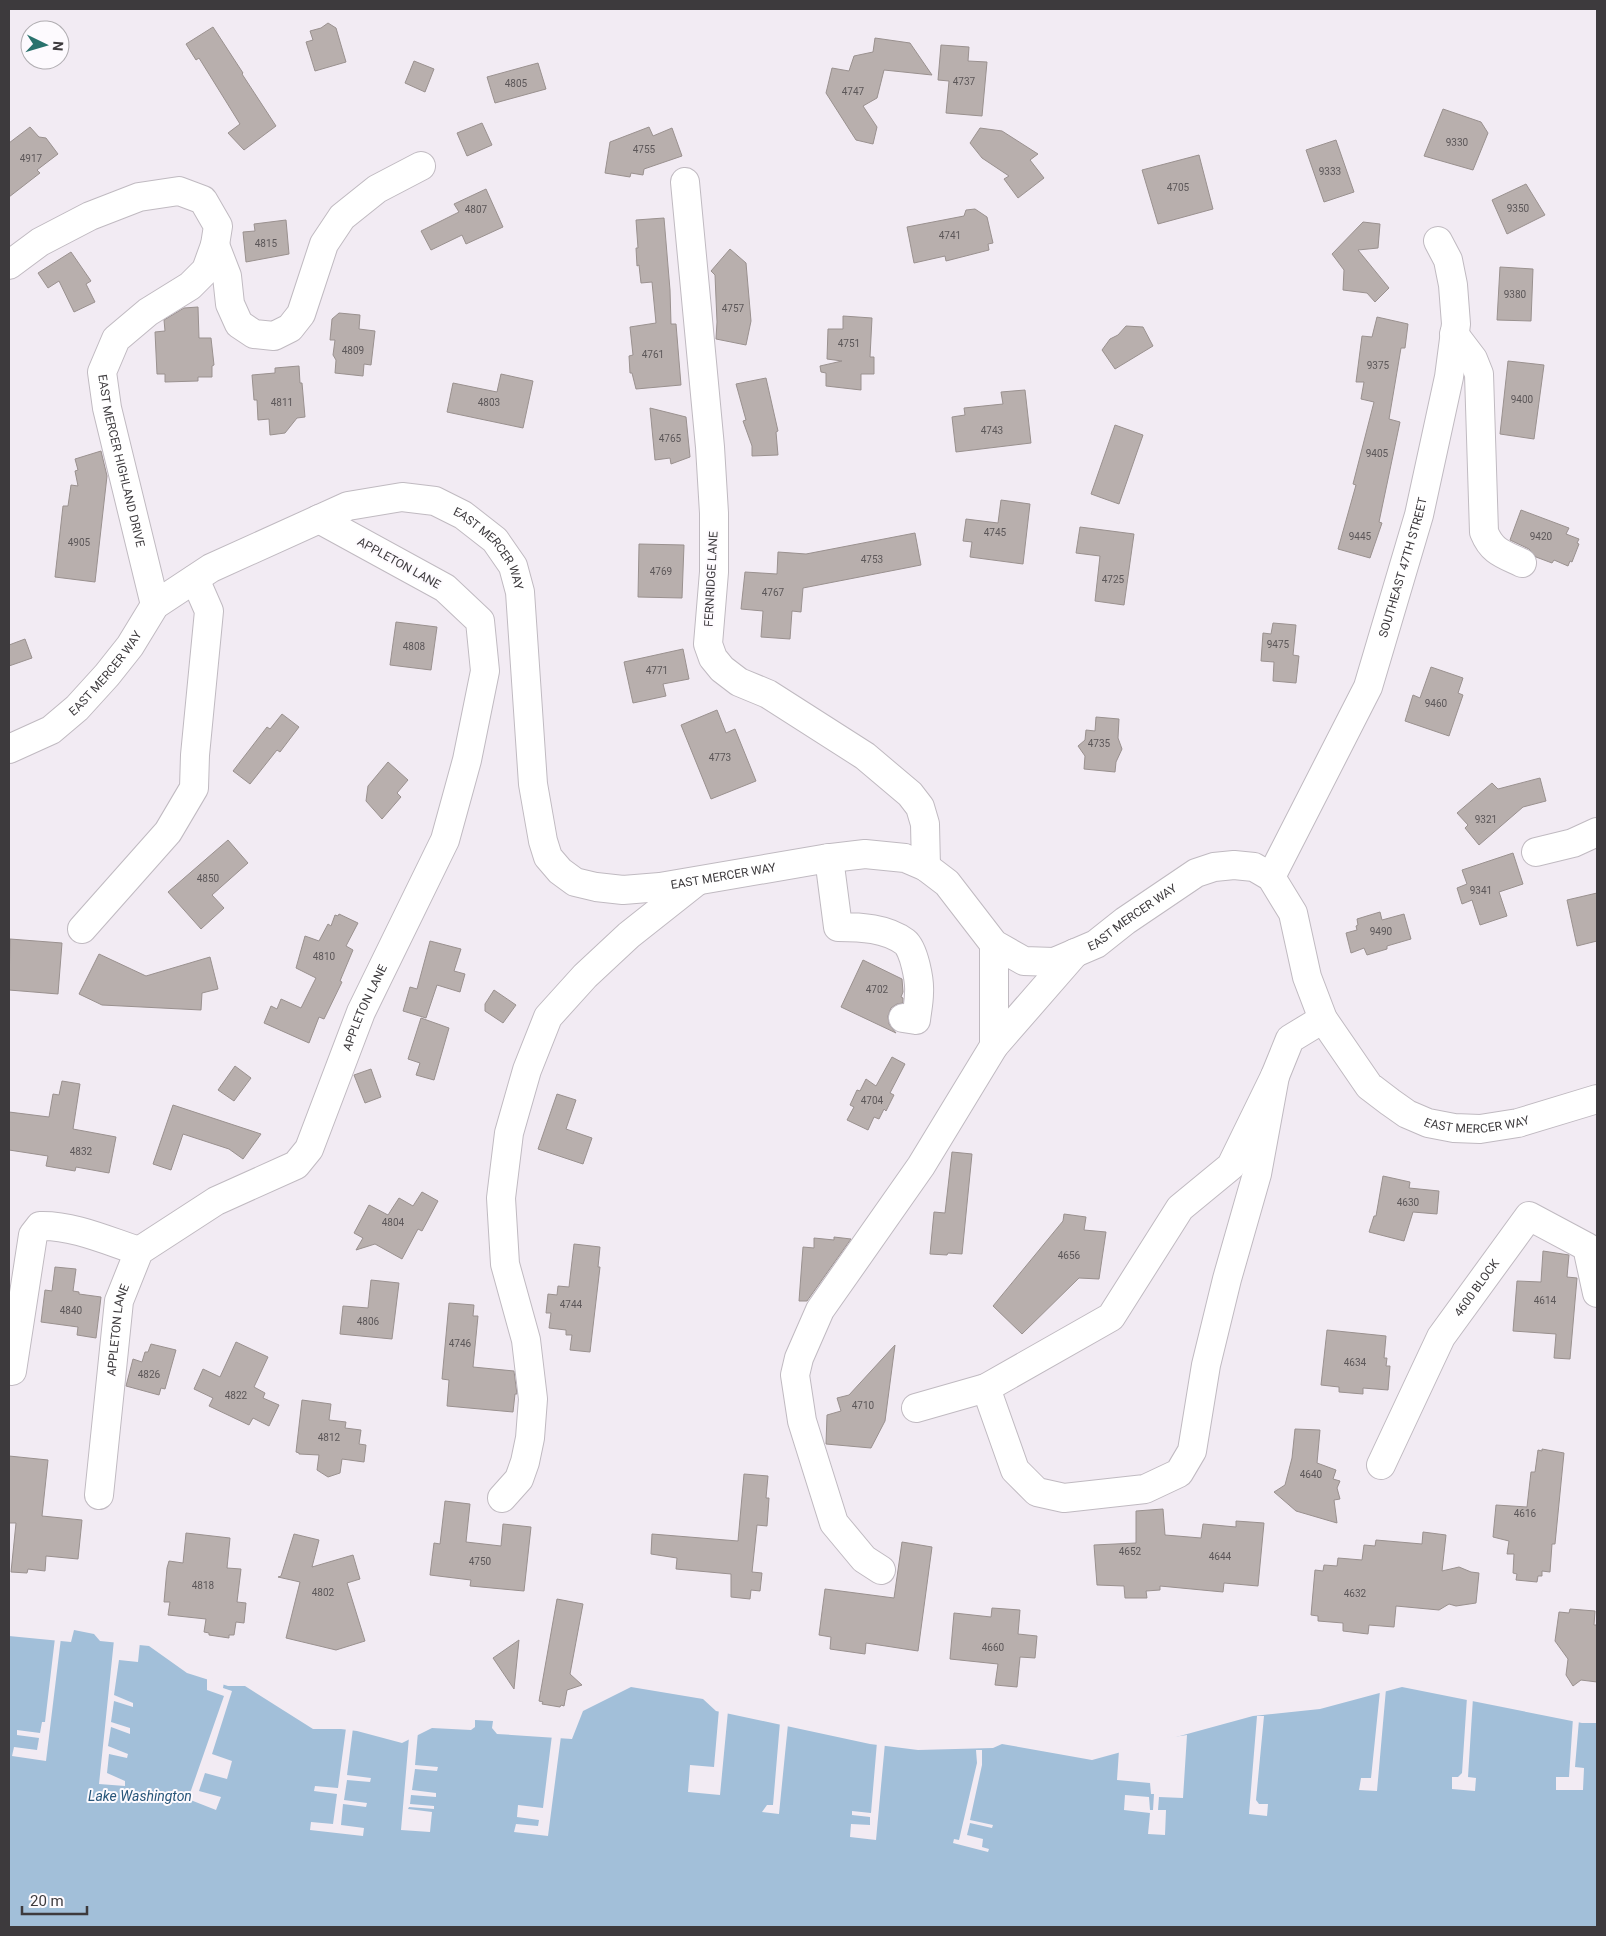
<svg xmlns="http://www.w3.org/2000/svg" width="1606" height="1936" font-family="Roboto,sans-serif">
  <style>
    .water { fill: #a2bfd9 }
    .pier { fill: #f2ebf3 }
    .building { fill: #b8afad; stroke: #9a918f }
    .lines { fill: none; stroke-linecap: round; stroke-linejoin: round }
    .minor-casing { stroke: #c0bac1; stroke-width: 30 }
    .minor { stroke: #fff; stroke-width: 28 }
    .labels { text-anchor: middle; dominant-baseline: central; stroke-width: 4; stroke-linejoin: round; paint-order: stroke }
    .number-label { font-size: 10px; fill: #5c5759 }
    .street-label { font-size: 12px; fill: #3d3a3d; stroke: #fdfafe }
    .water-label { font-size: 14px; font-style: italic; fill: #275579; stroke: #fdfafe }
  </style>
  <rect width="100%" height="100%" fill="#f2ebf3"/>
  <!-- water -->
  <path class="water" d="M74,1630L94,1634L100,1641L149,1646L187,1673L228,1686H245L313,1729H341L357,1731L402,1743L432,1728L471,1730L475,1727V1720L493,1721L492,1728L497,1734L572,1739L583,1711L631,1687L703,1699L716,1711L870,1744L918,1750L993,1748L1002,1744L1092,1760L1253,1716L1320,1709L1402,1687L1582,1723H1597V1927H9V1636L71,1642Z"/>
  <!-- pier -->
  <path class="pier" d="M55,1638H61L46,1761L12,1756L14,1747L37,1750L39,1738L17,1735V1730L40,1733L42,1722H45Z
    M114,1640L140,1642L138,1662L119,1660L114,1695L133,1703V1707L114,1701L111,1722L130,1728V1734L111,1727L108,1746L128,1754L127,1758L109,1754L107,1773L125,1781V1786L99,1784Z
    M207,1677L224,1682L223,1688L232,1691L212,1754L232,1761L227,1779L205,1773L199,1791L221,1797L216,1810L188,1799L224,1696L207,1690Z
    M1386,1689L1377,1791L1359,1790L1361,1778H1371L1380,1691Z
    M1467,1697L1473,1698L1468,1777L1476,1778L1475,1791L1452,1789V1777H1458L1462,1773Z
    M719,1709L728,1711L720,1795L688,1792L690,1765L714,1767Z
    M1257,1716H1264L1256,1800L1259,1804H1268L1267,1816L1249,1814Z
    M1573,1718L1579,1720L1575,1767L1584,1768L1583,1790H1556V1777H1569Z
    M780,1722L788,1724L779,1814L762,1812L767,1805H773Z
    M346,1728H353L347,1775L371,1778L370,1782L347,1780L344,1800L367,1803L366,1807L343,1804L341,1825L364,1828L363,1836L310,1830L311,1822L333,1824L337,1794L314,1791L315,1786L338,1788Z
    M418,1732L415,1765L438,1767L437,1771L415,1769L412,1790L436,1793V1797L411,1795L410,1804L434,1806V1809L409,1807L408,1809L432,1812L430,1832L401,1830L409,1737Z
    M552,1735L561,1736L548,1836L514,1832L516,1824L538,1826L539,1820L517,1817L518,1805L543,1808Z
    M1187,1735L1183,1798L1159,1797L1158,1810H1166L1165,1835L1148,1834L1150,1813L1124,1810L1125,1795L1149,1797L1150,1810H1153L1154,1794H1151L1150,1783L1117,1780L1119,1750L1166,1738Z
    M877,1742L885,1743L876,1840L850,1837L851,1824L870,1825V1817L852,1815V1811L871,1813Z
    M976,1750H982V1765L970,1820L993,1825L992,1828L970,1823L967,1835L983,1839L982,1847L989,1849L988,1852L953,1843L954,1839L959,1840L977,1763Z"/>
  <!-- building -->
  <path class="building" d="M328,23L336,28L346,62L315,71L306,42L313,40L310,31L321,28Z
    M213,27L243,73L242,74L276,126L244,150L228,133L240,124L199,58L196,60L186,44Z
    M875,38L910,43L932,75L884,70L877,98L863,106L877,127L873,144L856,140L826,93L832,68L849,71L854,56L873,52Z
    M941,45L969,47L968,61L987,62L982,116L946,113L949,81L938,80Z
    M414,61L434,69L425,92L405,83Z
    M538,63L546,89L495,103L487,77Z
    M1443,109L1481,122L1488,133L1473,170L1424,156Z
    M482,123L492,145L467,156L457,133Z
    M30,127L39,137L46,138L58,154L37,170L40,173L9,197V143Z
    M649,127L653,136L672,128L682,156L644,169L643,175L631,173L630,177L605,173L610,142Z
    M980,128L1002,131L1038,154L1030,160L1044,178L1018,198L1004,179L1009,176L982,158L970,143Z
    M1336,140L1354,192L1324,202L1306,150Z
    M1199,155L1213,209L1158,224L1142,170Z
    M1526,184L1545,215L1507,234L1492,200Z
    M486,189L503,227L466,244L462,235L431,250L421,231L459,212L454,204Z
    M975,209L987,217L993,243L988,244L989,250L946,261L945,256L914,263L907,227L964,216L966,210Z
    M664,218L670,290L671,324H676L681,385L636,389L632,373H630L629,356L633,355L630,327L656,323L652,282L641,283L639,265L637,266L636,248H638L636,220Z
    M286,220L289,254L246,262L243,232L255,231L254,224Z
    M1363,222L1380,224L1378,248L1358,250L1389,288L1375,302L1367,293L1343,290L1344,270L1332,254Z
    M730,249L746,263L751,321L746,345L716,339L717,322L715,275L711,271Z
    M71,252L91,281L86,284L95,302L74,312L59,281L48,288L38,273Z
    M1500,267L1533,269L1531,321L1497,320Z
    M198,307L199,338H211L214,365L212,366V377H198V381L165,382V374H157L155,332L165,331L164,320L184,308Z
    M339,313L360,315L359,329L375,331L371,365L364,364L363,376L335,373L336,360L333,355L335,340H330L332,319Z
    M843,316L872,318L870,357H874V374H861V390L826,386V373L821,372L820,366L842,361L827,359L828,329H843Z
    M1377,317L1408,324L1405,348H1401L1389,419L1400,422L1379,522L1382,523L1370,558L1338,549L1356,485L1353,484L1374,402L1361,399L1364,382H1356L1362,336L1372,337Z
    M1126,326L1143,327L1153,346L1115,369L1102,350L1110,339L1118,335Z
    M1508,361L1544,365L1534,439L1500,434Z
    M299,366L300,383H302L305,417L297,418L285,433L270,435L269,419L258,420L257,400H254L252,375L275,373V368Z
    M501,374L533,381L523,428L447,412L453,383L497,392Z
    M766,378L778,431L776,432L778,455L752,456V446L743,421L746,420L736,384Z
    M1025,390L1031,443L956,452L952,417L965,415L964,408L1003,404L1001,392Z
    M650,408L686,417L690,457L671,464L670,458L655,460Z
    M1115,425L1143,435L1119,504L1091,494Z
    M101,451L107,476L95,582L55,577L63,506H68L71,485L78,486L75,471L78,470L75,459Z
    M1001,500L1030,504L1023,564L970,557L972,542L963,541L966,519L998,523Z
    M1521,510L1569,528L1566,534L1579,539L1577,543L1579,544L1572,562L1570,561L1568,566L1554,560L1552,563L1536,557L1529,549L1510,540Z
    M1080,527L1134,534L1124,605L1095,601L1100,556L1076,553Z
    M915,533L921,565L803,588L801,612L792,611L790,639L761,637L763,611L741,609L745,572L777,574L778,552L806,554Z
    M639,544L684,545L682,598L638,597Z
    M396,622L437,627L431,670L390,665Z
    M1273,623L1296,625L1293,655L1299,656L1296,683L1273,681L1274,662L1261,661L1263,633L1271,634Z
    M25,639L32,658L9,666V645Z
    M683,649L689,679L663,684L666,696L633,703L624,662Z
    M1431,667L1463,678L1458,693L1463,695L1449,736L1405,721L1413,695L1420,698Z
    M717,710L726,733L735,729L756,781L711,799L681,725Z
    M282,714L299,727L280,752L277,750L250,784L233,771L267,727L270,729Z
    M1096,717L1119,719L1118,738L1122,749L1116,762L1115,772L1084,769L1085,756L1078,746L1085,740L1086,730L1095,731Z
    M388,762L408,780L397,793L401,797L382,819L366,801L368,786Z
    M1540,778L1546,801L1523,807L1479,845L1465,828L1468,825L1457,813L1492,783L1498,789Z
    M228,840L248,863L212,895L224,908L201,929L168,892Z
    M1513,853L1523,884L1499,892L1507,916L1480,925L1472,900L1462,904L1457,888L1467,884L1462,870Z
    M1597,893V941L1577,946L1567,900Z
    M1380,912L1382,920L1404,914L1411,939L1387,946V949L1367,955L1364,948L1351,953L1346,933L1357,930L1356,926L1358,925L1357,919Z
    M339,914L358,923L346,946L353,950L340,981L342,982L324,1019L319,1017L309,1043L264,1023L271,1006L277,1009L281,999L301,1008L316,978L296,968L305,936L319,941L328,924L331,926L335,915L338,916Z
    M10,939L62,943L58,994L9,990Z
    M430,941L461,949L454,971L465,974L460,992L437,985L426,1018L403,1011L410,987L417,989Z
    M99,954L146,976L210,957L218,989L202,993L201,1010L102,1005L79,994Z
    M863,960L902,979L903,992L901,997L903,998V1003L897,1004L891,1008L888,1016L889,1024L896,1033L841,1007Z
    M494,990L516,1005L503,1023L485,1011V1004Z
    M421,1018L449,1028L434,1080L416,1075L420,1063L408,1059Z
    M892,1057L905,1064L890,1093L894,1095L886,1111L884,1109L879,1119L874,1117L868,1130L847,1120L854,1107L850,1105L857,1090L860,1091L866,1079L876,1086Z
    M235,1066L251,1078L234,1101L218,1090Z
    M371,1069L381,1097L365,1103L354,1075Z
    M62,1081L80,1084L73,1129L116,1137L109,1173L76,1167L75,1171L46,1166L48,1156L9,1150V1112L49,1117L53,1094L59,1095Z
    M557,1094L576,1100L566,1129L592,1138L583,1164L538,1149Z
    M173,1105L261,1134L243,1159L229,1149L183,1134L171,1170L153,1164Z
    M952,1152L972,1154L962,1254L948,1253L947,1255L930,1254L934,1212L945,1213Z
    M1383,1176L1410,1182L1409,1188L1439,1191L1437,1214L1413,1212L1404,1241L1369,1232L1374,1216H1376Z
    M422,1192L438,1201L422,1231L418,1229L402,1259L375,1244L356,1250L363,1238L354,1233L369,1205L388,1215L399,1198L413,1206Z
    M1064,1214L1086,1217L1084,1230L1106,1232L1099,1279L1079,1278L1022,1334L993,1306L1063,1221Z
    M834,1237L851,1239L807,1301H799L803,1247L814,1248V1238L834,1240Z
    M574,1244L600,1247L598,1267H600L590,1352L570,1350L572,1335H566V1330L549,1328L551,1313H546L548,1294L557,1295L558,1286L569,1287Z
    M1543,1251L1569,1255L1567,1277L1577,1278L1570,1359L1554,1358L1556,1334L1513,1331L1517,1281L1541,1282Z
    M55,1267L76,1269L73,1291L79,1292V1294L101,1297L96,1338L77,1335L78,1327L41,1322L45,1290L52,1291Z
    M371,1280L399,1283L392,1339L340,1334L343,1306L368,1308Z
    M449,1303L474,1305L473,1316H478L473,1367L514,1371L517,1394H515L513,1412L447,1406L449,1380L442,1379Z
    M1327,1330L1386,1336L1384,1358H1387L1386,1366H1390L1388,1390L1363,1388V1394L1339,1392V1387L1321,1385Z
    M236,1342L268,1357L254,1387L265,1393L263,1398L279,1405L269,1426L253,1418L249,1425L209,1406L213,1398L194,1389L203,1369L220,1377Z
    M151,1344L176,1350L165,1389L161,1388L159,1395L126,1386L133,1359L142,1362L145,1352H148Z
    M895,1345L885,1421L871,1448L826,1444L827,1415L841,1411L837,1398L849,1395Z
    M302,1400L331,1404L329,1420L346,1422L345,1428L361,1430L359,1444L366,1445L364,1462L342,1459L340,1473L328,1477L317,1470L319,1455L299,1454V1453L296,1452Z
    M1295,1429L1320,1430L1317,1463L1336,1470L1333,1479L1340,1481L1337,1488L1340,1499L1334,1500L1337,1523L1296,1511L1274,1492L1285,1485L1292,1458Z
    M1542,1449L1564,1453L1555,1544H1552L1550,1572L1542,1571V1576H1538L1537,1582L1516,1580L1517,1574L1513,1573L1514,1554H1507L1509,1541L1493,1537L1496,1505L1527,1507L1531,1472H1535L1538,1450L1542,1451Z
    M9,1456L48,1460L42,1516L82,1520L78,1559L46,1556L45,1571L28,1569L27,1573L11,1572L16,1523H9Z
    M744,1474L768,1476L766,1498H769L767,1526L757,1525L752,1572L762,1573L760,1591L751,1590L750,1599L731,1597V1574L676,1569L677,1558L651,1554L652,1534L738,1541Z
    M445,1501L470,1504L466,1542L501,1546L503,1524L531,1527L524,1591L470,1586L471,1580L430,1575L434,1543L440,1544Z
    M1163,1509L1165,1535L1201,1538L1203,1524L1236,1527V1521L1264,1523L1258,1586L1224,1583L1223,1592L1160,1586V1590L1146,1591L1147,1598H1125L1124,1586L1097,1585L1094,1545L1136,1543V1511Z
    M1423,1532L1446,1535L1442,1571L1459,1567L1471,1572L1479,1573L1476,1603L1456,1606L1449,1604L1439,1610L1396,1606L1394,1627L1369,1625L1368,1634L1343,1631V1623L1318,1621V1616L1311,1615L1315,1570L1323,1571L1324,1565L1337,1566L1338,1558L1362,1560L1364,1545L1375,1546L1376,1540L1422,1544Z
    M186,1533L230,1538L227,1568L241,1569L237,1602L246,1603L244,1623L236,1622L234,1635H229V1638L209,1635V1633L204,1632L206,1619L168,1615L170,1602H164L167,1568L169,1561L183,1563Z
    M294,1534L319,1540L312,1567L353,1555L360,1579L347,1583L365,1641L336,1650L286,1638L300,1582L278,1577L281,1576Z
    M902,1542L932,1547L918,1651L866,1643L865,1654L830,1649L831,1637L819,1635L825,1589L894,1598Z
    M557,1599L583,1604L570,1674L582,1685L567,1690L564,1706L561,1705L560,1707L542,1704L543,1702L539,1701Z
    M992,1608L1020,1610L1018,1634L1037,1636L1035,1658L1020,1657L1017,1687L995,1685L998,1664L950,1659L954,1613L991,1617Z
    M1570,1609L1595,1611L1594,1625H1597V1682L1581,1680L1573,1686L1566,1675L1568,1659L1555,1641L1559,1612L1569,1613Z
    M519,1640L514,1689L493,1658Z"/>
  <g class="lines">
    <defs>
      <g id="minor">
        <path d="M685,182L710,447L714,513V572L708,644L713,658L722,669L739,682L768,694L865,756L910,794L920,807L925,824L926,867"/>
        <path d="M215,245L227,276L230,304L239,324L254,334L274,336L290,328L301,314L324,244L342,217L377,189L421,166"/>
        <path id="s1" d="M9,265L40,242L90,216L139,197L179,191L203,200L218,226L215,245L206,270L190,286L148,312L116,339L102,372L107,408L155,605"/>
        <path d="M1454,334L1473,359L1479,374L1484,532C1492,552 1503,554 1522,563"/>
        <path id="s2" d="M9,749L51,730L77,708L107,675L130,646L155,605L211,568L348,506L402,497L435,501L463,515L495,540L513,566L520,592L533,784L543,841L548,857L560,871L575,882L596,887L623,890L660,887L823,859L865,854L905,858L926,867L947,883L994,944L1024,961L1054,962L1096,944L1125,921L1196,873L1214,867L1234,865L1254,867L1271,877L1293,913L1307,977L1323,1019L1369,1086L1390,1102L1407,1114L1428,1123L1454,1128L1480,1129L1518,1123L1597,1099"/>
        <path d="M1536,852L1573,843L1597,832"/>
        <path d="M829,858L838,927C861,927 886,928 905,942C914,949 920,981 919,993C919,1002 917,1011 916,1020L903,1018"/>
        <path id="s3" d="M1271,877L1368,687L1419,515L1449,377L1456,324L1453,285L1448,260L1438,241"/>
        <path d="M82,929L168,832L194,788L195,755L209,611L195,579"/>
        <path d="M994,944V1046L1075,953"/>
        <path d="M12,1371L33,1235L40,1226C73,1225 108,1241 139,1251"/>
        <path d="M986,1388L1015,1470L1037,1492L1064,1498L1145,1489L1179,1473L1192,1451L1206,1365L1227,1279L1257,1174L1275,1076"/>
        <path d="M916,1408L986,1388L1111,1317L1180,1208L1231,1166L1275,1076L1290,1039L1323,1019"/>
        <path id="s4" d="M1381,1465L1441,1337L1529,1216L1587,1247L1597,1293"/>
        <path id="s5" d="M99,1495L119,1301L139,1251L216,1201L296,1165L309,1149L361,1012L445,840L467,760L485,671L480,621L445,588L319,519"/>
        <path d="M502,1498L519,1479L525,1462L530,1438L533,1399L526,1340L505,1264L501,1198L509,1133L527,1070L548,1017L585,976L629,935L696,882"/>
        <path d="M881,1570L864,1559L834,1523L802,1421L795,1375L799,1358L820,1310L921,1166L994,1046"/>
      </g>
    </defs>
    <!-- minor casing -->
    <use href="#minor" class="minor-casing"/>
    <!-- minor -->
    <use href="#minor" class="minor"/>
  </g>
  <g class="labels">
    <!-- number labels -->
    <g class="number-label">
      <text x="964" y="81">4737</text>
      <text x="516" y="83">4805</text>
      <text x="853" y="91">4747</text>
      <text x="1457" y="142">9330</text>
      <text x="644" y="149">4755</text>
      <text x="31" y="158">4917</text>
      <text x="1330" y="171">9333</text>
      <text x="1178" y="187">4705</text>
      <text x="1518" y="208">9350</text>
      <text x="476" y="209">4807</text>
      <text x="950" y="235">4741</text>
      <text x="266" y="243">4815</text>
      <text x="1515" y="294">9380</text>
      <text x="733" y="308">4757</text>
      <text x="849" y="343">4751</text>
      <text x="353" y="350">4809</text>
      <text x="653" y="354">4761</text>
      <text x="1378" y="365">9375</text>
      <text x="1522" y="399">9400</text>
      <text x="282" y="402">4811</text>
      <text x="489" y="402">4803</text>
      <text x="992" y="430">4743</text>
      <text x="670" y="438">4765</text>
      <text x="1377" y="453">9405</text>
      <text x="995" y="532">4745</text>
      <text x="1360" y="536">9445</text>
      <text x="1541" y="536">9420</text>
      <text x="79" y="542">4905</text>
      <text x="872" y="559">4753</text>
      <text x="661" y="571">4769</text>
      <text x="1113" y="579">4725</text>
      <text x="773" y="592">4767</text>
      <text x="1278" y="644">9475</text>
      <text x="414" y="646">4808</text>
      <text x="657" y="670">4771</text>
      <text x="1436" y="703">9460</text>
      <text x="1099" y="743">4735</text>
      <text x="720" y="757">4773</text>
      <text x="1486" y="819">9321</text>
      <text x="208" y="878">4850</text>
      <text x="1481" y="890">9341</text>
      <text x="1381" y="931">9490</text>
      <text x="324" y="956">4810</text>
      <text x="877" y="989">4702</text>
      <text x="872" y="1100">4704</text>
      <text x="81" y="1151">4832</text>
      <text x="1408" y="1202">4630</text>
      <text x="393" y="1222">4804</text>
      <text x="1069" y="1255">4656</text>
      <text x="1545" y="1300">4614</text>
      <text x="571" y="1304">4744</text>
      <text x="71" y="1310">4840</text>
      <text x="368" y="1321">4806</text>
      <text x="460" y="1343">4746</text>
      <text x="1355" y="1362">4634</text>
      <text x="149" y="1374">4826</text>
      <text x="236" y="1395">4822</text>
      <text x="863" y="1405">4710</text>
      <text x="329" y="1437">4812</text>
      <text x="1311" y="1474">4640</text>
      <text x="1525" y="1513">4616</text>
      <text x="1130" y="1551">4652</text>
      <text x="1220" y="1556">4644</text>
      <text x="480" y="1561">4750</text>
      <text x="203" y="1585">4818</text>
      <text x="323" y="1592">4802</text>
      <text x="1355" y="1593">4632</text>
      <text x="993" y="1647">4660</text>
    </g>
    <!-- street labels -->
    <g class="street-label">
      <text stroke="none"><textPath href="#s1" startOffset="530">EAST MERCER HIGHLAND DRIVE</textPath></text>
      <text stroke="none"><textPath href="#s2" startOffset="590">EAST MERCER WAY</textPath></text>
      <text transform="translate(399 563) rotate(29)">APPLETON LANE</text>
      <text stroke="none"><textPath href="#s3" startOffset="338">SOUTHEAST 47TH STREET</textPath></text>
      <text transform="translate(711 579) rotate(-87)">FERNRIDGE LANE</text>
      <text stroke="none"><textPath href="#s2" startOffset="125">EAST MERCER WAY</textPath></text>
      <text stroke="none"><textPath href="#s2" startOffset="1100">EAST MERCER WAY</textPath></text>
      <text stroke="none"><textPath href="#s2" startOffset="1565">EAST MERCER WAY</textPath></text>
      <text stroke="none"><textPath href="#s5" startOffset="601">APPLETON LANE</textPath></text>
      <text stroke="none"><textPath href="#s2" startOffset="2075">EAST MERCER WAY</textPath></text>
      <text stroke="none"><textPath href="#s4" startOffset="202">4600 BLOCK</textPath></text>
      <text stroke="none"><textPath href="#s5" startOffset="166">APPLETON LANE</textPath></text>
    </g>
    <!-- water labels -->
    <g class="water-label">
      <text x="140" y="1796">Lake Washington</text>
    </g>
  </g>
  <!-- border -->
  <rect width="1606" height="1936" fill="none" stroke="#3d3a3d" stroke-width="20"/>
  <!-- north arrow -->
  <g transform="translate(45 45) rotate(95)"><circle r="24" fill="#fdfafe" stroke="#b0adb1"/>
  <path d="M0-4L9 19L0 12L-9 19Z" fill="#29726d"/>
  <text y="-8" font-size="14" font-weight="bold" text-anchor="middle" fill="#3d3a3d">N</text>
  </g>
  <!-- scale -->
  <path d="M22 1906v8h65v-8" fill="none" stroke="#3d3a3d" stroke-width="2.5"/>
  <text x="30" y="1906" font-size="15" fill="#3d3a3d" stroke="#fdfafe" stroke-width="4" paint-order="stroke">20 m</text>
</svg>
